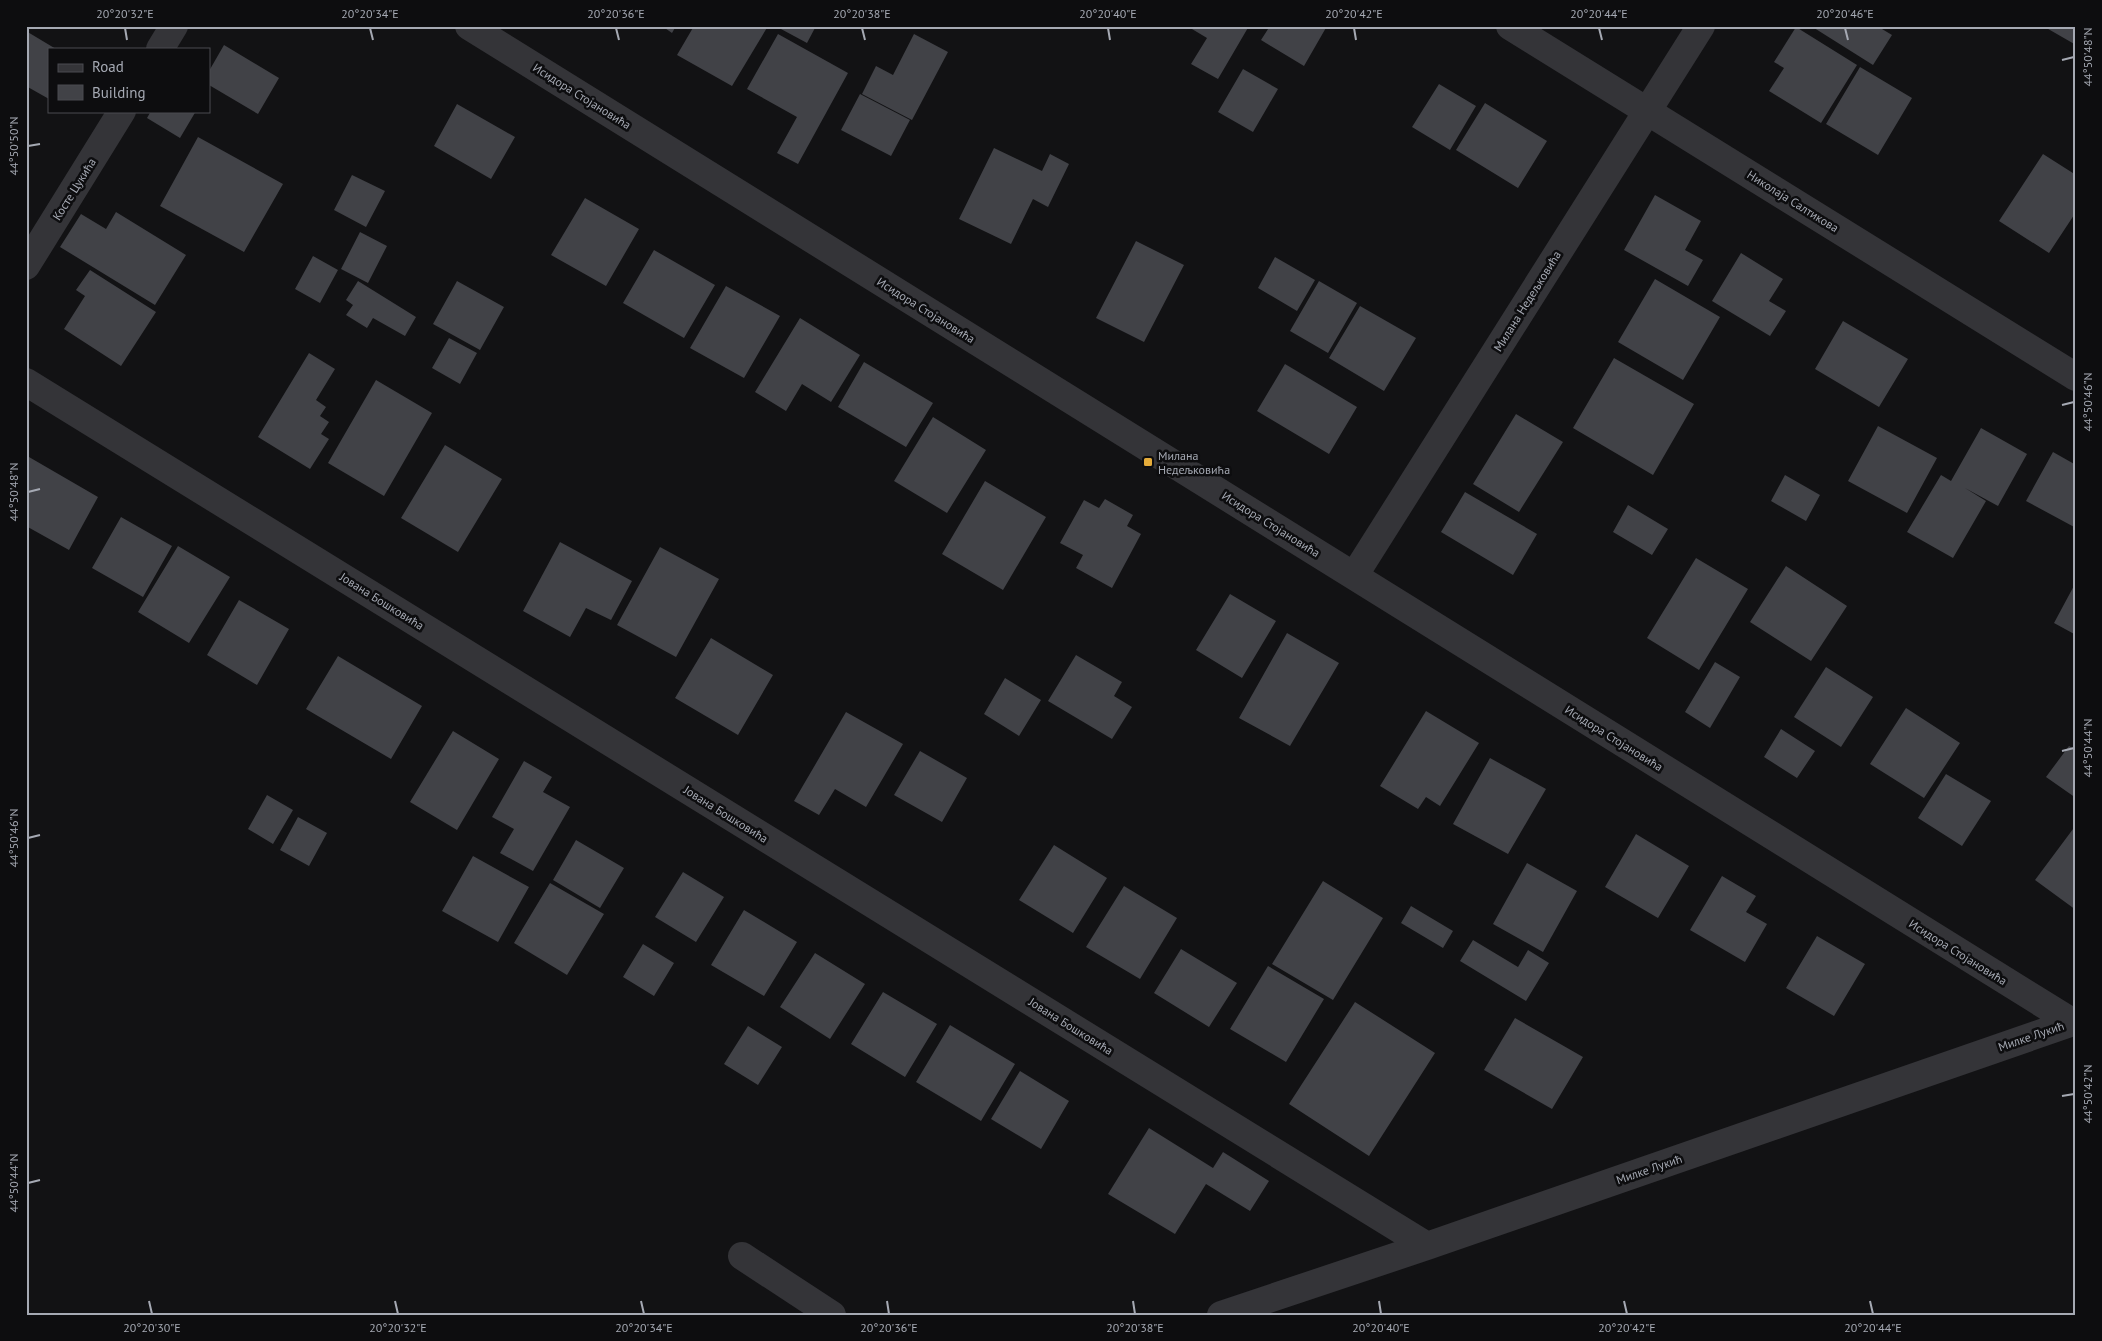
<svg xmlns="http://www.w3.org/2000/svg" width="2102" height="1341" font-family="'PT Sans',sans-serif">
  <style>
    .building { fill: #414247 }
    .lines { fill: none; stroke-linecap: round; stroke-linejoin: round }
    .minor { stroke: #343438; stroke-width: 28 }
    .ticks { fill: none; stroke: #a5a9b3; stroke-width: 2 }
    .poi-dot { fill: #e4ab3a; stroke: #0d0d0f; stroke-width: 2 }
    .labels { text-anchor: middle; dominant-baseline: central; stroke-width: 5; stroke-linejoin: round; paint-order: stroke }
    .street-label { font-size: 12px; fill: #a5a9b3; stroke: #0d0d0f }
    .poi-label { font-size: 12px; fill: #a5a9b3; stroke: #0d0d0f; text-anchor: start }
    .neatline { fill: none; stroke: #a5a9b3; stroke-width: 2 }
    .ticks-label { font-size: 12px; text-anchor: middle; fill: #a5a9b3 }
  </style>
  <rect width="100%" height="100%" fill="#121214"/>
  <!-- building -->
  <path class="building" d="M662,26H676L672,33Z
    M694,26H768L732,86L677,55Z
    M782,26H816L807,43L781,29Z
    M1187,26H1249L1218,79L1191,64L1207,38Z
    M1270,26H1327L1304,66L1261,40Z
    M1811,26H1884L1882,29L1892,35L1873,65Z
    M2043,26H2076V45Z
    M1796,27L1857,65L1821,123L1769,91L1784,68L1774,62Z
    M26,31L56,49H49V99L26,86Z
    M778,34L848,73L798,164L777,153L797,117L747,89Z
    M914,34L948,52L912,120L862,94L876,66L893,75Z
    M224,45L279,78L258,114L209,85V71Z
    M1860,67L1912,98L1878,155L1826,124Z
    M1243,69L1278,89L1253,132L1218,112Z
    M1439,84L1476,106L1450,150L1412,127Z
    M860,94L910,120L891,156L841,130Z
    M1485,103L1547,141L1518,188L1456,150Z
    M457,104L515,137L491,179L434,146Z
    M151,111H196L180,138L147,118Z
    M198,137L283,184L244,252L160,206Z
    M994,148L1042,171L1050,154L1069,164L1048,207L1033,199L1011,244L959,219Z
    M2043,154L2076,175V212L2049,253L1999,221Z
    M352,175L385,191L366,227L334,210Z
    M1655,195L1701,221L1685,250L1703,260L1688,286L1624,250Z
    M585,198L639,229L606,286L551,255Z
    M116,212L186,255L155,305L60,247L81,214L106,229Z
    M360,232L387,246L368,283L341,269Z
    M1136,241L1184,265L1144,342L1096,318Z
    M654,250L715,285L684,338L623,303Z
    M1741,253L1783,279L1769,301L1786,311L1770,336L1712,301Z
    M313,256L338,270L320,303L295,289Z
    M1275,257L1315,280L1297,311L1258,288Z
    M90,270L156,312L121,366L64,329L85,296L76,290Z
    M1655,279L1720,317L1683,380L1618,342Z
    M358,281L416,317L405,336L373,318L367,328L346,315L353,305L346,300Z
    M457,281L504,307L480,350L433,324Z
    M1319,281L1357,303L1328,353L1290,331Z
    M726,286L780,316L744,378L690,348Z
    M1360,306L1416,338L1384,391L1329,358Z
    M800,318L860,355L831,402L802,384L786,411L755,392Z
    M1843,321L1908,359L1879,407L1815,369Z
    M449,338L477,353L460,384L432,368Z
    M309,353L335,369L316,400L326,407L320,416L329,422L321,434L329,439L310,469L258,437Z
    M1614,358L1694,404L1653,475L1573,428Z
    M864,362L933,403L906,447L838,407Z
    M1285,364L1357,407L1329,454L1257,411Z
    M376,380L432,413L384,496L328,463Z
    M1516,414L1563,442L1519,512L1473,484Z
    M933,417L986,450L947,513L894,481Z
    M1878,426L1937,458L1907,513L1848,481Z
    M1981,428L2027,454L1998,506L1965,488L1986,501L1953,558L1907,532L1941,475L1951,481Z
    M445,445L502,479L458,552L401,518Z
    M2053,452L2076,465V528L2026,501Z
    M29,457L98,497L69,550L26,526V462Z
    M1785,475L1820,495L1806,521L1771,501Z
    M985,481L1046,517L1003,590L942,554Z
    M1465,492L1537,534L1513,575L1441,532Z
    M1105,499L1133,515L1127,526L1141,534L1112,588L1076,568L1083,555L1060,543L1084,500L1099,508Z
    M1628,505L1668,529L1652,555L1613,532Z
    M121,517L172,546L143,597L92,568Z
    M560,542L632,581L611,620L586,608L570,637L523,611Z
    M178,546L230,577L189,643L138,612Z
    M660,547L719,579L676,657L617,625Z
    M1696,558L1748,589L1699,670L1647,638Z
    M1786,566L1847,606L1811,661L1750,622Z
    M2076,582V635L2054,623Z
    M1230,594L1276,621L1242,678L1196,650Z
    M239,600L289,629L257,685L207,655Z
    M1287,633L1339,663L1290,746L1239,718Z
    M711,638L773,675L738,735L675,698Z
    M1076,655L1122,682L1114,696L1132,707L1112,739L1048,701Z
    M338,656L422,706L391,759L306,709Z
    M1715,662L1740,677L1710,728L1685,712Z
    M1826,667L1873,697L1841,747L1794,717Z
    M1005,678L1041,700L1019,736L984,714Z
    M1906,708L1960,743L1924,798L1870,764Z
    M1426,711L1479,743L1440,806L1426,797L1418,809L1380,786Z
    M846,712L903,744L866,807L835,789L819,815L794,801Z
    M1781,729L1815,751L1797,778L1764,757Z
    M453,731L499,759L457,830L410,802Z
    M2069,746L2076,750V798L2046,777Z
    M920,751L967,778L942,822L894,795Z
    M1490,758L1546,789L1508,854L1453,824Z
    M524,761L552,777L543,792L570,807L533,871L500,853L514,829L492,817Z
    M1946,774L1991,801L1962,846L1918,818Z
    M267,795L293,810L273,844L248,829Z
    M298,817L327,833L309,866L280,850Z
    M2076,825V910L2035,880Z
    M1636,834L1689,866L1658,918L1605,887Z
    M576,840L624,868L600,908L553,880Z
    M1054,845L1107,878L1073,933L1019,900Z
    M473,856L529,887L498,942L442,911Z
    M1527,863L1577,891L1543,952L1493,924Z
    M683,872L724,897L696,942L655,917Z
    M1722,876L1756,896L1746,912L1767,924L1745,962L1690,930Z
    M1323,881L1383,918L1333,1000L1272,964Z
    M550,883L604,914L567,975L514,943Z
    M1124,886L1177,918L1140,979L1086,947Z
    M1411,906L1453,931L1443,948L1401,923Z
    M744,910L797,942L764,996L711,965Z
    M1817,936L1865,964L1834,1016L1786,988Z
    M1473,940L1518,967L1528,950L1549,963L1526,1001L1460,961Z
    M643,944L674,963L654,996L623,977Z
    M1181,949L1237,983L1209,1027L1154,993Z
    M815,953L865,984L830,1039L780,1007Z
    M1268,966L1324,999L1286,1062L1230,1029Z
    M883,992L937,1024L905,1077L851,1044Z
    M1355,1002L1435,1053L1369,1156L1289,1104Z
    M1515,1018L1583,1057L1552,1109L1484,1070Z
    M950,1025L1015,1064L981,1121L916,1082Z
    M748,1026L782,1047L758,1085L724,1064Z
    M1020,1071L1069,1101L1041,1149L991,1119Z
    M1149,1128L1213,1168L1223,1152L1269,1181L1250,1211L1206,1184L1175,1234L1108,1194Z"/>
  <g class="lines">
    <!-- minor -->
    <path class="minor" d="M469,26L2072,1022
      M1510,26L2076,377
      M160,49L174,26
      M26,266L122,111
      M26,382L1427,1246
      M1354,576L1701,26
      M742,1256L832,1315
      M1221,1315L1427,1246L2076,1021"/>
  </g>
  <!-- ticks -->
  <path class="ticks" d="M125,28L127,40M370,28L373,40M616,28L619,40M862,28L865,40M1108,28L1110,40M1354,28L1356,40M1599,28L1602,40M1845,28L1848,40M2062,60L2074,57M28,146L40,144M2062,405L2074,402M28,492L40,489M2062,751L2074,748M28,838L40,835M2062,1096L2074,1094M28,1183L40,1180M149,1301L152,1314M395,1301L398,1314M641,1301L644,1314M887,1301L889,1314M1133,1301L1135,1314M1379,1301L1381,1314M1624,1301L1627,1314M1870,1301L1873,1314"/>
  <!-- markers -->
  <rect class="poi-dot" x="1143" y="457" width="10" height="10" rx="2.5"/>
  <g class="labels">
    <!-- street labels -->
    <g class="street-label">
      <text transform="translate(582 96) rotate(32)">Исидора Стојановића</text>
      <text transform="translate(74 189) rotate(-58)">Косте Цукића</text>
      <text transform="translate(1793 201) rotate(32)">Николаја Салтикова</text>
      <text transform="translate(1527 301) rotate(-58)">Милана Недељковића</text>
      <text transform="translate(926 310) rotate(32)">Исидора Стојановића</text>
      <text transform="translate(1271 524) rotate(32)">Исидора Стојановића</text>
      <text transform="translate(382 601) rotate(32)">Јована Бошковића</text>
      <text transform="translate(1614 738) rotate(32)">Исидора Стојановића</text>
      <text transform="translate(726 814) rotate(32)">Јована Бошковића</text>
      <text transform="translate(1958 952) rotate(32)">Исидора Стојановића</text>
      <text transform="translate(1071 1026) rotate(32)">Јована Бошковића</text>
      <text transform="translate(2031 1036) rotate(-19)">Милке Лукић</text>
      <text transform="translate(1649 1169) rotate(-19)">Милке Лукић</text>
    </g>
    <!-- poi labels -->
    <g class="poi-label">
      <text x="1158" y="455">Милана<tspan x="1158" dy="14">Недељковића</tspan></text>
    </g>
  </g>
  <!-- border -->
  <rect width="2102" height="1341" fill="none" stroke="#0d0d0f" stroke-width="55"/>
  <!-- legend -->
  <rect x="48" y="48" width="162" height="65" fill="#0d0d0f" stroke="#4a4b51"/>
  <rect x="58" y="64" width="25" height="8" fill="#343438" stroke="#4a4b51"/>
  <text x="92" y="72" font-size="15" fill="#a5a9b3">Road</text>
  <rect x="58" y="85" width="25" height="15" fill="#414247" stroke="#4a4b51"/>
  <text x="92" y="98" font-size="15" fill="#a5a9b3">Building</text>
  <rect x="28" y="28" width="2046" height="1286" class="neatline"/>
  <g class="ticks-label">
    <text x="125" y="18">20°20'32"E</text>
    <text x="370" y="18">20°20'34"E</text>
    <text x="616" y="18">20°20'36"E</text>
    <text x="862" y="18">20°20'38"E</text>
    <text x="1108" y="18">20°20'40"E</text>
    <text x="1354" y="18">20°20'42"E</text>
    <text x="1599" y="18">20°20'44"E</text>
    <text x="1845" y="18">20°20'46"E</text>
    <text transform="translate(2088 57) rotate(-90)" y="4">44°50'48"N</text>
    <text transform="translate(14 146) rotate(-90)" y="4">44°50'50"N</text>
    <text transform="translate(2088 402) rotate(-90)" y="4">44°50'46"N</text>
    <text transform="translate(14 492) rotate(-90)" y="4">44°50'48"N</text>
    <text transform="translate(2088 748) rotate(-90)" y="4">44°50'44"N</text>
    <text transform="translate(14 838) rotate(-90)" y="4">44°50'46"N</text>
    <text transform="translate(2088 1094) rotate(-90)" y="4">44°50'42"N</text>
    <text transform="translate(14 1183) rotate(-90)" y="4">44°50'44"N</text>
    <text x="152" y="1332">20°20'30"E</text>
    <text x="398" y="1332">20°20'32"E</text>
    <text x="644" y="1332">20°20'34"E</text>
    <text x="889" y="1332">20°20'36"E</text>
    <text x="1135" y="1332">20°20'38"E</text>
    <text x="1381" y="1332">20°20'40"E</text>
    <text x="1627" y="1332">20°20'42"E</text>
    <text x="1873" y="1332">20°20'44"E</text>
  </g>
</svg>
